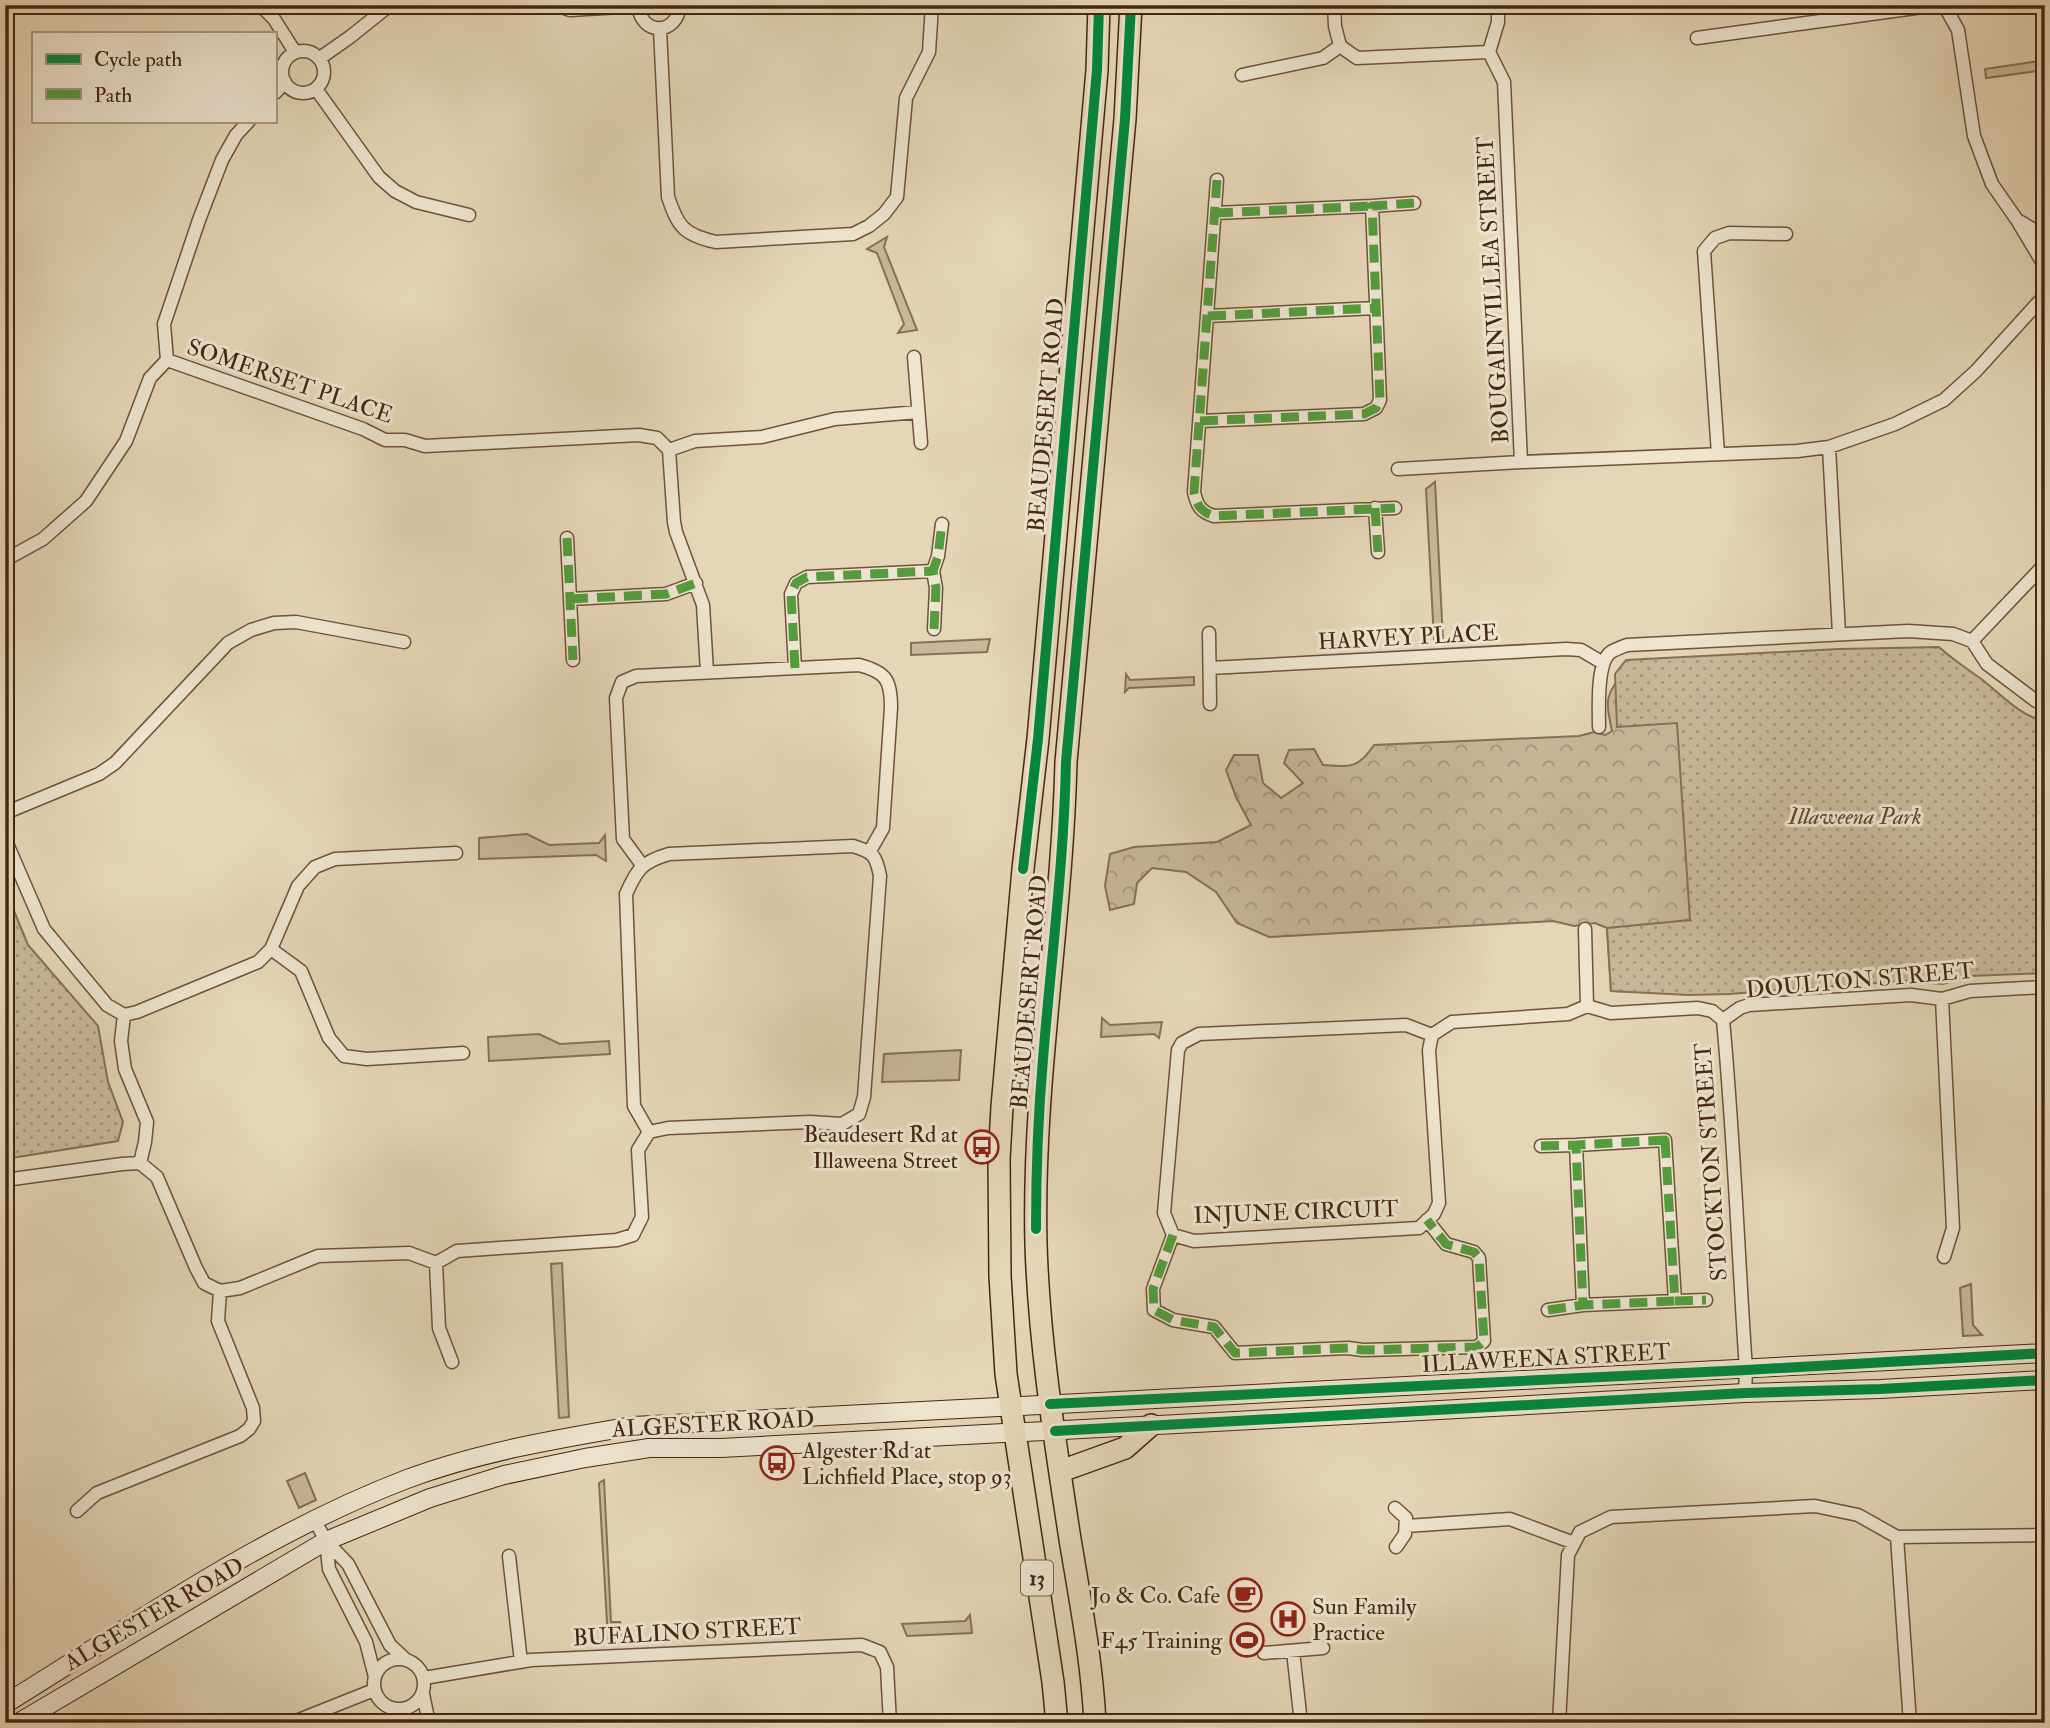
<svg xmlns="http://www.w3.org/2000/svg" width="2050" height="1728" font-family="'IM FELL Double Pica',serif">
  <style>
    .grass { fill: #cab89b; stroke: #886f56; stroke-width: 2 }
    .forest { fill: url(#forest-crowns); stroke: #886f56; stroke-width: 2 }
    .park { fill: url(#park-dots); stroke: #886f56; stroke-width: 2 }
    .lines { fill: none; stroke-linecap: round; stroke-linejoin: round }
    .minor-casing { stroke: #6e523b; stroke-width: 15 }
    .secondary-casing { stroke: #462612; stroke-width: 20 }
    .trunk-casing { stroke: #462612; stroke-width: 24 }
    .minor { stroke: #eee4d0; stroke-width: 12 }
    .secondary { stroke: #eee4d0; stroke-width: 18 }
    .trunk { stroke: #e5d6b7; stroke-width: 21 }
    .quiet { stroke: #549c3c; stroke-width: 9; stroke-dasharray: 18 9; stroke-linecap: butt }
    .cycleway-casing { stroke: #eee4d0; stroke-width: 15 }
    .cycleway { stroke: #00873e; stroke-width: 10 }
    .labels { text-anchor: middle; dominant-baseline: central; stroke-width: 6; stroke-linejoin: round; paint-order: stroke }
    .shield { fill: #eee4d0; stroke: #785f4b; stroke-width: 2 }
    .shield-label { font-size: 21px; font-weight: bold; fill: #462612 }
    .street-label { font-size: 23px; fill: #462612; stroke: #eee4d0 }
    .park-label { font-size: 23px; font-style: italic; fill: #60432d; stroke: #eee4d0 }
    .poi-label { font-size: 23px; fill: #462612; stroke: #eee4d0; text-anchor: end }
  </style>
  <defs>
    <pattern id="forest-crowns" width="20" height="18" patternUnits="userSpaceOnUse" patternTransform="scale(1.75)"><rect width="20" height="18" fill="#cab89b"/><path d="M2 6a3 3 0 1 1 6 0M12 15a3 3 0 1 1 6 0" fill="none" stroke="#a6957d"/></pattern>
    <pattern id="park-dots" width="8" height="8" patternUnits="userSpaceOnUse" patternTransform="scale(1.75)"><rect width="8" height="8" fill="#cab89b"/><path d="M2 2h.1M6 6h.1" fill="none" stroke="#a6957d" stroke-width="1.8" stroke-linecap="round"/></pattern>
  </defs>
  <rect width="100%" height="100%" fill="#e5d6b7"/>
  <filter id="stains"><feTurbulence type="fractalNoise" baseFrequency=".00286" numOctaves="4"/><feColorMatrix values="0 0 0 0 .2 0 0 0 0 .09 0 0 0 0 .02 0 0 0 .5 -.17"/></filter>
  <radialGradient id="worn" r=".72"><stop offset=".6" stop-color="#630" stop-opacity="0"/><stop offset="1" stop-color="#630" stop-opacity=".3"/></radialGradient>
  <!-- grass -->
  <path class="grass" d="M2045,60V70L1986,78L1985,69Z
    M887,237L884,247L917,330L898,333L904,324L877,253L867,249Z
    M1435,482L1443,640H1434L1426,489Z
    M990,639L987,652L911,655V643Z
    M1126,674L1130,680L1194,677V685L1129,688L1125,692Z
    M527,834L549,845L599,843L605,835L606,861L596,855L479,859V838Z
    M1102,1018L1110,1025L1162,1022L1159,1038L1154,1034L1101,1037Z
    M539,1034L560,1044L609,1041L610,1054L489,1061L488,1037Z
    M961,1050L959,1080L882,1082L884,1054Z
    M562,1263L569,1417L559,1418L551,1264Z
    M1971,1284L1973,1325L1982,1335L1963,1336L1960,1288Z
    M305,1473L316,1500L299,1508L287,1481Z
    M604,1480L611,1622H620L621,1640H608L599,1483Z
    M970,1615L972,1633L907,1636L902,1624L965,1621Z"/>
  <!-- forest -->
  <path class="forest" d="M1681,665L1729,994L1611,991L1607,928L1595,923L1574,926L1553,921L1269,937L1237,923L1216,892L1186,872L1152,868L1137,883L1134,904L1110,910L1105,886L1110,854L1134,847L1217,842L1251,825L1236,797L1226,770L1234,755H1258L1263,783L1281,798L1303,783L1284,763L1289,750L1314,749L1323,765C1350,767 1358,769 1374,745L1579,736L1594,732L1605,735L1612,731C1605,698 1605,695 1627,669Z"/>
  <!-- park -->
  <path class="park" d="M1939,647C1952,659 1966,668 1980,678C2000,693 2019,716 2045,721V973L1969,976L1943,984L1905,981L1729,994L1689,995L1611,991L1607,928L1690,920L1677,723L1617,727L1615,674L1626,660L1839,649Z
    M5,889L28,945L98,1026L108,1082L123,1122L118,1141L5,1159Z"/>
  <g class="lines">
    <defs>
      <path id="minor" d="M260,5L274,19L295,52
        M556,5L570,10L637,6
        M638,5C641,36 677,36 680,5
        M1334,5L1335,26L1340,46
        M1498,5V22L1489,52L1504,82L1521,462L1797,451L1829,447L1895,424L1944,400L1976,371L2045,295
        M1944,5L1958,30L1974,136L1992,184L2017,220L2044,265
        M660,29L668,197C678,227 684,235 716,242L853,234L869,226L884,214L897,197L906,98L929,52L932,5
        M1697,38L1937,5
        M1340,46L1357,58L1489,52
        M282 72a21 21 0 1 1 42 0a21 21 0 1 1-42 0Z
        M320,58L350,37L390,5
        M1242,75L1323,58L1340,46
        M316,89L379,177L395,191L416,202L469,215
        M275,93L285,82
        M1217,180L1194,492C1197,506 1201,512 1214,516L1395,508
        M1215,213L1372,206
        M2021,222L2045,237
        M1208,316L1376,308
        M914,357L921,443
        M167,360L363,429L385,440H405L425,446L639,435L657,438L669,450L674,522L676,532L703,605L707,672
        M1200,421L1364,414L1376,408L1380,400L1372,206L1414,203
        M1829,447L1839,634
        M669,450L695,441L762,437L835,419L918,412
        M1718,454L1704,251L1715,238L1729,233L1786,234
        M1398,469L1521,462
        M1375,508L1378,552
        M567,538L573,660
        M5,560L43,539L86,501L126,441L150,378L167,360L164,324L199,220L222,160L236,135L249,121
        M570,599L666,594L696,583
        M934,629L936,588L933,571L938,556L942,524
        M1209,633L1210,704
        M1972,641L2045,564
        M795,668L791,594L796,583L807,577L933,571
        M1210,668L1566,649L1581,650L1603,663
        M1599,727C1599,709 1596,662 1611,652C1616,649 1622,647 1627,645L1908,631L1953,634L1972,641L1987,664L2036,701L2045,704
        M5,813L99,774L115,763L228,643L251,630L274,623L296,622L404,642
        M5,839L44,929L107,1005L124,1015L137,1012L258,962L271,949L298,886L315,867L335,859L456,853
        M642,865L623,839L616,698L622,682L636,676L859,665C886,672 891,680 891,707L883,828L870,851
        M1585,929L1587,1006
        M271,949L301,971L329,1038L344,1056L367,1059L463,1053
        M1942,999L1953,1228L1944,1257
        M1587,1006L1611,1013L1698,1008L1712,1011L1723,1020C1734,1137 1738,1253 1746,1370L1745,1393
        M124,1015L121,1041L125,1069L147,1122L145,1142L140,1163
        M1723,1020L1740,1008L1749,1005L1911,995L1942,999L1970,991L2045,987
        M1432,1035L1406,1025L1199,1034L1182,1043L1178,1050L1164,1213L1173,1235L1194,1241L1419,1228L1434,1214L1439,1203L1429,1050L1432,1035L1452,1022L1568,1014L1587,1006
        M1665,1140L1675,1301L1583,1305L1576,1145Z
        M1541,1146L1576,1145
        M5,1180L122,1164L140,1163L157,1177L196,1268L204,1283L220,1291L240,1288L318,1256L409,1253L436,1263L457,1251L617,1240L633,1235L642,1217L638,1150L649,1132L634,1106L626,894C637,869 642,862 669,854L853,846C873,852 876,855 880,876L864,1097L859,1114L842,1124L810,1122L668,1128L649,1132
        M1173,1235L1153,1289L1154,1310L1173,1320L1214,1327L1235,1353L1348,1348L1363,1350L1477,1347L1484,1341L1479,1258L1474,1252L1446,1244L1427,1220
        M436,1263L439,1328L452,1362
        M1675,1301L1706,1300
        M1548,1310L1583,1305
        M1395,1508L1406,1518L1405,1534L1396,1547
        M77,1511L97,1493L240,1436L249,1429L254,1421L253,1408L218,1321L220,1291
        M314,1519L326,1541L348,1564L390,1645L405,1659
        M1406,1526L1510,1519L1574,1543
        M1897,1537L1910,1723
        M326,1541L329,1569L366,1642L375,1677
        M509,1556L521,1662
        M1293,1651L1301,1723
        M1264,1653L1323,1648
        M374 1684a25 25 0 1 1 50 0a25 25 0 1 1-50 0Z
        M424,1678L531,1660L862,1645L880,1652L887,1667L890,1723
        M423,1694L429,1723
        M291,1723L374,1690
        M1559,1723L1568,1555L1580,1532L1611,1517L1815,1506L1858,1515L1897,1537L2045,1535"/>
      <path id="secondary" d="M5,1704C135,1624 263,1534 407,1479C479,1452 557,1439 633,1426L2045,1353
        M18,1723L326,1541L430,1498L504,1475L585,1458L649,1448H721L1385,1413L1745,1393L1880,1389L2045,1380"/>
      <path id="trunk" d="M1061,1471L1125,1448L1151,1425
        M1057,1723L1053,1682L1006,1374L1000,1276L999,1159L1002,1107L1023,869L1038,739L1097,70L1099,5
        M1095,1723C1092,1661 1080,1600 1070,1539C1055,1441 1039,1343 1036,1244C1032,1083 1062,923 1066,762L1125,119L1131,5"/>
    </defs>
    <!-- minor casing -->
    <use href="#minor" class="minor-casing"/>
    <!-- secondary casing -->
    <use href="#secondary" class="secondary-casing"/>
    <!-- trunk casing -->
    <use href="#trunk" class="trunk-casing"/>
    <!-- minor -->
    <use href="#minor" class="minor"/>
    <!-- secondary -->
    <use href="#secondary" class="secondary"/>
    <!-- trunk -->
    <use href="#trunk" class="trunk"/>
    <!-- quiet -->
    <path class="quiet" d="M1217,180L1194,492C1197,506 1201,512 1214,516L1395,508
      M1215,213L1372,206
      M1208,316L1376,308
      M1200,421L1364,414L1376,408L1380,400L1372,206L1414,203
      M1375,508L1378,552
      M567,538L573,660
      M570,599L666,594L696,583
      M934,629L936,588L933,571L938,556L942,524
      M795,668L791,594L796,583L807,577L933,571
      M1665,1140L1675,1301L1583,1305L1576,1145Z
      M1541,1146L1576,1145
      M1173,1235L1153,1289L1154,1310L1173,1320L1214,1327L1235,1353L1348,1348L1363,1350L1477,1347L1484,1341L1479,1258L1474,1252L1446,1244L1427,1220
      M1675,1301L1706,1300
      M1548,1310L1583,1305"/>
    <defs>
      <path id="cycleway" d="M1023,869L1038,739L1097,70L1099,5
        M1036,1229C1036,1173 1038,1116 1043,1059C1051,960 1064,862 1066,762L1125,119L1131,5
        M1050,1404L1746,1370L2045,1353
        M1055,1431L1745,1393L1880,1389L2045,1380"/>
    </defs>
    <!-- cycleway casing -->
    <use href="#cycleway" class="cycleway-casing"/>
    <!-- cycleway -->
    <use href="#cycleway" class="cycleway"/>
  </g>
  <!-- icons -->
  <defs>
    <symbol id="bus-ring" viewBox="-11 -11 22 22"><circle r="9.5" fill="#eee4d0" stroke="#8f2418" stroke-width="1.5"/><path d="M-5-6H5V4H4V6H2V4H-2V6H-4V4H-5ZM-3.5-4V0h7V-4ZM-3.5 1.2v1.5H-2V1.2ZM2 1.2v1.5H3.5V1.2Z" fill="#8f2418"/></symbol>
    <symbol id="cafe-ring" viewBox="-11 -11 22 22"><circle r="9.5" fill="#eee4d0" stroke="#8f2418" stroke-width="1.5"/><path d="M-5.5-4.5H6V0H3Q3 3.5 0 3.5H-2.5Q-5.5 3.5-5.5 0ZM3-3.2v2h1.7v-2ZM-6 4.5H4V6H-6Z" fill="#8f2418"/></symbol>
    <symbol id="hospital-ring" viewBox="-11 -11 22 22"><circle r="9.5" fill="#eee4d0" stroke="#8f2418" stroke-width="1.5"/><path d="M-5-5h3v3.5h4V-5h3V5h-3V1.5h-4V5h-3Z" fill="#8f2418"/></symbol>
    <symbol id="stadium-ring" viewBox="-11 -11 22 22"><circle r="9.5" fill="#eee4d0" stroke="#8f2418" stroke-width="1.5"/><path d="M0-5a6.5 5 0 1 0 0 10a6.5 5 0 1 0 0-10ZM-3.5-1.8h7v3.6h-7Z" fill="#8f2418"/></symbol>
  </defs>
  <g fill-rule="evenodd">
    <use href="#bus-ring" x="963" y="1128" width="38" height="38"/>
    <use href="#bus-ring" x="758" y="1444" width="38" height="38"/>
    <use href="#cafe-ring" x="1226" y="1576" width="38" height="38"/>
    <use href="#hospital-ring" x="1269" y="1600" width="38" height="38"/>
    <use href="#stadium-ring" x="1228" y="1621" width="38" height="38"/>
  </g>
  <g class="labels">
    <!-- shield labels -->
    <rect class="shield" x="1021" y="1560.5" width="32" height="35" rx="5"/>
    <g class="shield-label">
      <text x="1037" y="1578">13</text>
    </g>
    <!-- street labels -->
    <g class="street-label">
      <text transform="translate(1493 290) rotate(-93)">BOUGAINVILLEA STREET</text>
      <text transform="translate(290 381) rotate(19)">SOMERSET PLACE</text>
      <text transform="translate(1046 415) rotate(-85)">BEAUDESERT ROAD</text>
      <text transform="translate(1408 637) rotate(-3)">HARVEY PLACE</text>
      <text transform="translate(1860 980) rotate(-5)">DOULTON STREET</text>
      <text transform="translate(1029 992) rotate(-85)">BEAUDESERT ROAD</text>
      <text transform="translate(1711 1162) rotate(-94)">STOCKTON STREET</text>
      <text transform="translate(1296 1212) rotate(-2)">INJUNE CIRCUIT</text>
      <text transform="translate(1546 1358) rotate(-3)">ILLAWEENA STREET</text>
      <text transform="translate(713 1424) rotate(-3)">ALGESTER ROAD</text>
      <text transform="translate(154 1614) rotate(-30)">ALGESTER ROAD</text>
      <text transform="translate(687 1632) rotate(-3)">BUFALINO STREET</text>
    </g>
    <!-- park labels -->
    <g class="park-label">
      <text x="1855" y="816">Illaweena Park</text>
    </g>
    <!-- poi labels -->
    <g class="poi-label">
      <text x="958" y="1134">Beaudesert Rd at<tspan x="958" dy="26">Illaweena Street</tspan></text>
      <text x="802" y="1450" text-anchor="start">Algester Rd at<tspan x="802" dy="26">Lichfield Place, stop 93</tspan></text>
      <text x="1220" y="1595">Jo &amp; Co. Cafe</text>
      <text x="1312" y="1606" text-anchor="start">Sun Family<tspan x="1312" dy="26">Practice</tspan></text>
      <text x="1222" y="1640">F45 Training</text>
    </g>
  </g>
  <!-- margin -->
  <rect width="2050" height="1728" fill="none" stroke="#e5d6b7" stroke-width="28"/>
  <rect x="7" y="7" width="2036" height="1714" fill="none" stroke="#462612" stroke-width="3.5"/>
  <rect x="14" y="14" width="2022" height="1700" fill="none" stroke="#462612" stroke-width="2"/>
  <!-- legend -->
  <rect x="32" y="32" width="245" height="91" fill="#eee4d0" stroke="#ab9884" stroke-width="2"/>
  <rect x="46" y="54" width="35" height="10" fill="#00873e" stroke="#ab9884" stroke-width="2"/>
  <text x="94" y="66" font-size="21" fill="#462612">Cycle path</text>
  <rect x="46" y="89" width="35" height="10" fill="#549c3c" stroke="#ab9884" stroke-width="2"/>
  <text x="94" y="102" font-size="21" fill="#462612">Path</text>
  <rect width="100%" height="100%" filter="url(#stains)"/>
  <rect width="100%" height="100%" fill="url(#worn)"/>
</svg>
